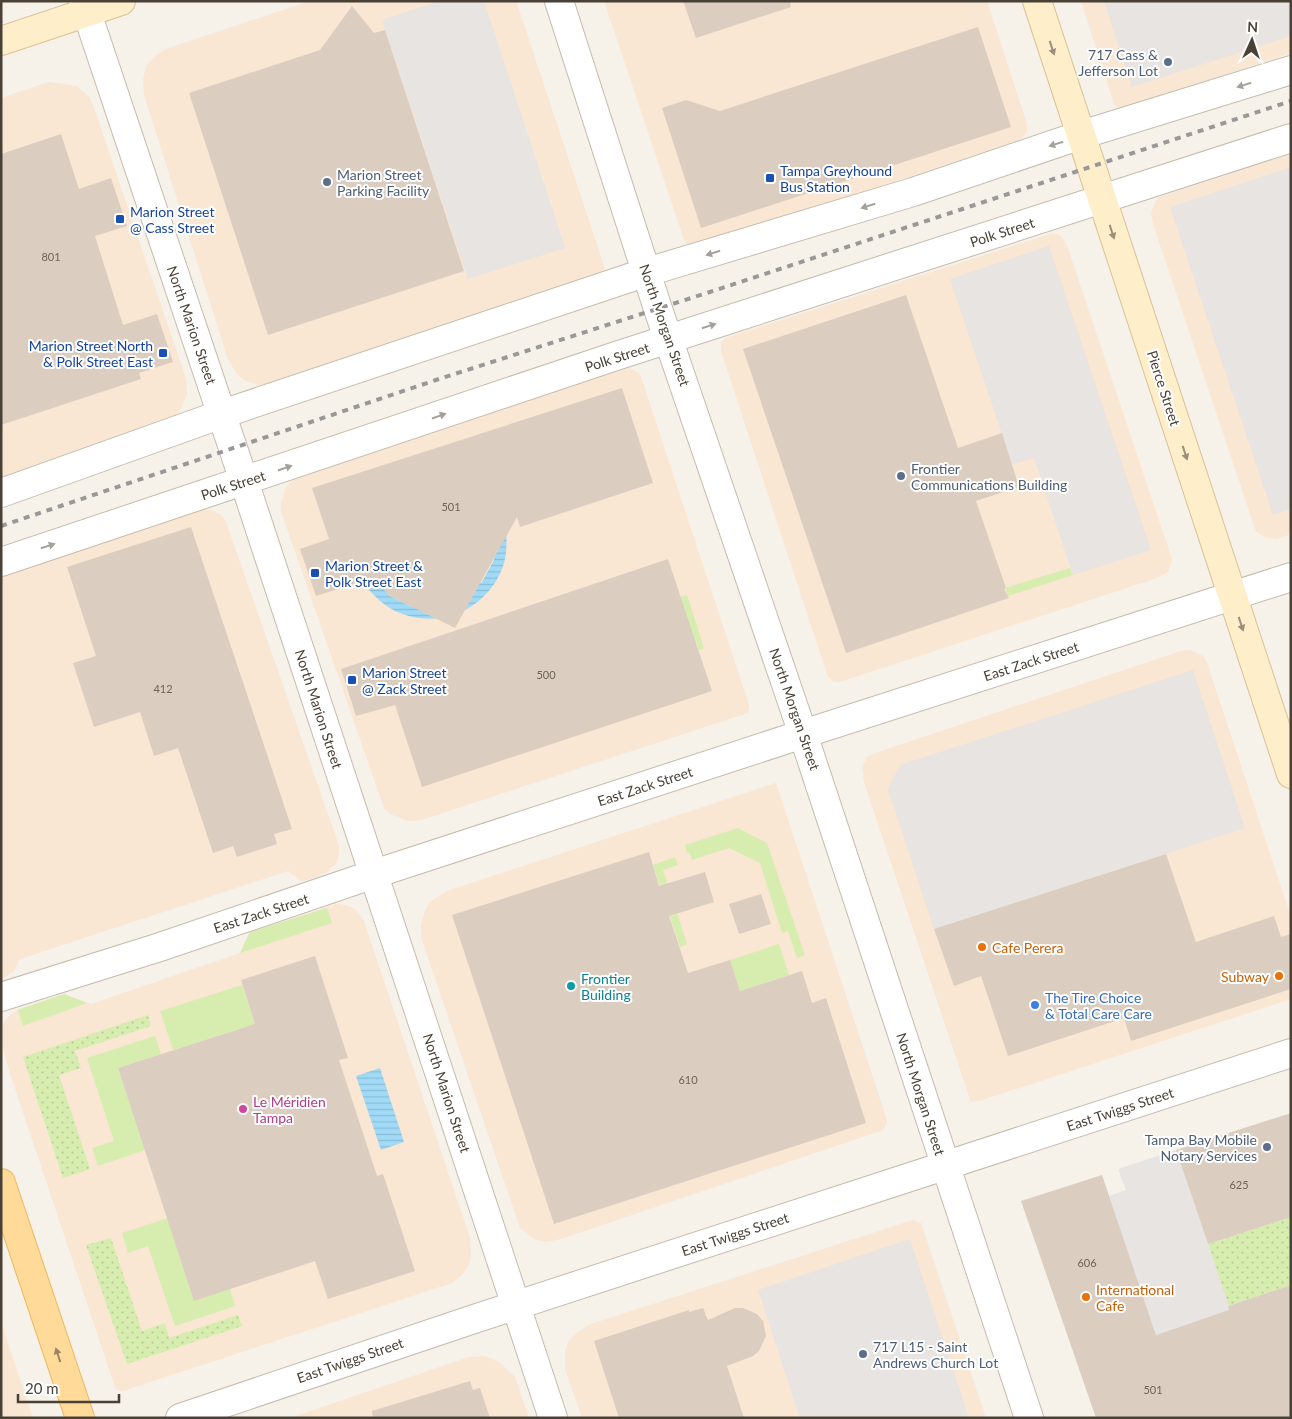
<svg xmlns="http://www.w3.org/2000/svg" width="1292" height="1419" font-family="Lato,sans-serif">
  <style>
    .commercial { fill: #f9e6d3 }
    .grass { fill: url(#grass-dots) }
    .garden { fill: #d6edaf }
    .parking { fill: #e7e4e1 }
    .water { fill: url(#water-rules) }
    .building { fill: #dbcec0 }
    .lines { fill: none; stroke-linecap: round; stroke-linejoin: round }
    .minor-casing { stroke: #c5bbad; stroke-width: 30 }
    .tertiary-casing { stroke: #c5bbad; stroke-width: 30 }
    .secondary-casing { stroke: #d9c295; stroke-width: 30 }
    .primary-casing { stroke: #eeb75f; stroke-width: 30 }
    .minor { stroke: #fff; stroke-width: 28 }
    .tertiary { stroke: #fff; stroke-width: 28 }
    .secondary { stroke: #ffeeca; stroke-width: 28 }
    .primary { stroke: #ffda99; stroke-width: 28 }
    .rail { stroke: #989898; stroke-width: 4; stroke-dasharray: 6 6; stroke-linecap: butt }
    .oneway { fill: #9b8f79 }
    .oneway2 { fill: #a4a09a }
    .oneway3 { fill: #9b8663 }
    .service-dot { fill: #5c6f8a; stroke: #fff; stroke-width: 2 }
    .transit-dot { fill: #1a4fb4; stroke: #fff; stroke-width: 2 }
    .food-dot { fill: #e8710a; stroke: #fff; stroke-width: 2 }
    .culture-dot { fill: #0f9aa8; stroke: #fff; stroke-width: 2 }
    .shop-dot { fill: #3f7fe0; stroke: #fff; stroke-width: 2 }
    .hotel-dot { fill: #d1479c; stroke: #fff; stroke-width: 2 }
    .labels { text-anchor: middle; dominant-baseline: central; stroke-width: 4; stroke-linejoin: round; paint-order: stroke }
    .number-label { font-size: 11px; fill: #6e6458 }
    .service-label { font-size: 14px; fill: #4e5e75; stroke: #fff; text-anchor: start }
    .transit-label { font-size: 14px; fill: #164399; stroke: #fff; text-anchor: start }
    .street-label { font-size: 14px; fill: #4a4136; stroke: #fff }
    .food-label { font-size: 14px; fill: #c56008; stroke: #fff; text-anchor: start }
    .culture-label { font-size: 14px; fill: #0d838f; stroke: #fff; text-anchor: start }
    .shop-label { font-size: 14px; fill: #366cbe; stroke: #fff; text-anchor: start }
    .hotel-label { font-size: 14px; fill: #b23c85; stroke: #fff; text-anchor: start }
  </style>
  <defs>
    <pattern id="grass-dots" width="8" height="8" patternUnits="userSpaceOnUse" patternTransform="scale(1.25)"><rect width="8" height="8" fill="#d6edaf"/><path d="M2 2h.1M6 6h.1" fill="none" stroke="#b9cc97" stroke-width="1.8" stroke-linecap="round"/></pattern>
    <pattern id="water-rules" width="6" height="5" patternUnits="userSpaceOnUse" patternTransform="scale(1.25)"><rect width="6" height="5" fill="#a1daf7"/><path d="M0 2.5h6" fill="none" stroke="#8cbcd4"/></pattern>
  </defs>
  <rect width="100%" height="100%" fill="#f6f1e9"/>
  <!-- commercial -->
  <path class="commercial" d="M310,1H516L603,263L605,270L603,277L269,386L258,385L246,381L237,374L228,359L144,95L143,81L146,66L155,56L166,49Z
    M604,1H987L1026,121L1027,130L1026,134L1019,140L695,248L689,247L684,239Z
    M1081,1H1291V53L1123,108H1118L1114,104Z
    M49,82L77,86L90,98L93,105L186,379L187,394L182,407L175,417L1,479V98Z
    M1291,154V534L1276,539L1268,538L1261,535L1256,531L1153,224L1151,212L1158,198L1169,194Z
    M1053,233L1061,236L1067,246L1172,559L1168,572L1157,578L840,682H834L828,677L825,668L721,351V343L725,338Z
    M629,368L639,373L643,383L749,705L748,713L421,820L408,821L390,814L384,808L281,511L282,500L286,487L296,477L309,470Z
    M199,509L211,510L221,515L226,522L339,846V856L336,864L327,872L311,879L301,881L288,871L20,959L14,971L1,980V572Z
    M1190,650L1203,656L1207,663L1291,917V999L982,1100L971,1102L864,782L862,767L867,757L878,752L1181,651Z
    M776,783L885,1114L887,1123L883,1130L561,1239L546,1242L534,1239L520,1228L421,937V924L425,911L431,901L447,891Z
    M337,904L347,905L356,910L363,919L470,1238L471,1253L469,1265L461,1276L452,1283L123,1391L117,1390L115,1387L11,1076L1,1043L2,1025L9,1016L19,1009L64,994L91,1004L240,953L250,932Z
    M913,1220L921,1223L986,1418H582L565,1369V1352L568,1342L575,1334L591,1324Z
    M1,1322L33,1418H1Z
    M484,1356L499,1362L515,1377L529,1418H290L469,1357Z"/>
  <!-- grass -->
  <path class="grass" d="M148,1015L151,1026L75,1051L81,1068L59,1075L90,1169L63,1178L23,1057Z
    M1291,1217V1285L1228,1306L1208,1244Z
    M111,1238L142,1331L165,1323L169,1338L238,1315L242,1326L127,1364L86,1245Z"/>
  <!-- garden -->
  <path class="garden" d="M1070,568L1073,575L1008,596L1005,588Z
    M687,595L704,648L699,650L696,641H693L680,597Z
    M738,828L767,843L805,955L797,958L788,931L782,933L760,863L729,848L692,860L690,853H687L685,845Z
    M675,857L678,865L663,870L687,944L680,947L653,865Z
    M327,908L332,923L240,953L250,932Z
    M779,944L789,975L740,991L730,960Z
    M242,985L255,1024L173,1050L160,1011Z
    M64,994L87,1003L23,1026L18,1010Z
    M155,1036L161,1054L118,1068L145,1150L98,1166L92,1148L114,1141L87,1058Z
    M168,1218L230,1289L235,1306L175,1326L148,1246L128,1253L122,1233Z"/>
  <!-- parking -->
  <path class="parking" d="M440,1H484L565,248L468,279L382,20Z
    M1104,1H1291V36L1132,87Z
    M1291,167V509L1273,515L1170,207Z
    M1049,246L1151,550L1073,575L1034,458L1012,464L950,279Z
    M1193,670L1245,828L934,929L888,789L900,765Z
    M1176,1150L1234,1321H1196L1156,1335L1109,1196L1126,1190L1118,1169Z
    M910,1239L969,1418H800L758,1290Z"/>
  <!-- water -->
  <path class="water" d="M506,531C507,544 507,557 502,569C486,610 439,629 400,613C384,607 372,594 362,581L373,577L390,596L412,607L451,604L482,582L494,560L496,549Z
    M380,1068L404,1142L381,1150L356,1076Z"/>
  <!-- building -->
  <path class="building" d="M683,1H790L791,7L696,38Z
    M352,6L374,33L385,30L464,271L268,335L189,93L320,50Z
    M978,27L1011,127L701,228L662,108L686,100L720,111Z
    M61,134L79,189L111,178L127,226L95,236L123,325L157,314L173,362L139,373L141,379L1,425V154Z
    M906,295L958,448L1002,433L1019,487L976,501L1006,588L1004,589L1009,598L846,653L743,349Z
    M622,388L653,483L520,527L517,517L455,628L390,596L373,578L316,596L300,549L329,539L312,488Z
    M191,527L292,829L274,834L277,844L237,857L233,846L213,853L178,748L154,756L140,712L94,727L73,663L96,656L67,567Z
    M668,559L712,691L422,787L395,705L356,716L341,669Z
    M649,852L659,886L705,872L714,902L669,916L688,973L730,960L740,991L802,971L812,1003L826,998L866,1123L554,1224L452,915Z
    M1166,854L1196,942L1274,916L1281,937L1291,934V989L1131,1041L1124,1018L1008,1056L981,976L954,986L934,929Z
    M761,894L771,924L739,934L729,904Z
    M315,956L348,1058L339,1060L377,1176L383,1174L415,1271L328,1299L315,1261L194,1301L118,1068L255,1024L241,980Z
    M1291,1113V1217L1208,1244L1176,1150Z
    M1102,1175L1156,1335L1229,1310L1228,1306L1291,1285V1418H1096L1021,1201Z
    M703,1308L708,1320L735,1308H743L757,1314L763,1321L766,1336L759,1351L753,1356L727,1366L744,1418H619L594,1341L689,1310V1312Z
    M470,1381L473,1390L480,1388L490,1418H373L372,1411Z"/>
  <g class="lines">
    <defs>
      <path id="minor" d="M83,1L244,481L553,1418"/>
      <path id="tertiary" d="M559,1L658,309L803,734L1029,1418
        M1,493L222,414L647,272L913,192L1081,135L1291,70
        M1,562L616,356L1291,138
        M1,997L160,947L374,874L803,734L1291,577
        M180,1418L474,1319L1291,1053"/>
      <path id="secondary" d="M1037,1L1291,774
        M1,41L121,1"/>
      <path id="primary" d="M1,1183L80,1418"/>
    </defs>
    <!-- minor casing -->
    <use href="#minor" class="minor-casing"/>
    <!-- tertiary casing -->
    <use href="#tertiary" class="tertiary-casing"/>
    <!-- secondary casing -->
    <use href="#secondary" class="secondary-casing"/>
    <!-- primary casing -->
    <use href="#primary" class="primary-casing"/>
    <!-- minor -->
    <use href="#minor" class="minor"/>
    <!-- tertiary -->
    <use href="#tertiary" class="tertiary"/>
    <!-- secondary -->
    <use href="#secondary" class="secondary"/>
    <!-- primary -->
    <use href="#primary" class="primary"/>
    <!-- rail -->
    <path class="rail" d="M1,526L439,379L716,290L1291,101"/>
  </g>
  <!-- one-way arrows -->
  <defs><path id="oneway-solid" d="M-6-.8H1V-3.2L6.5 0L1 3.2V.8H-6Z" transform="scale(1.25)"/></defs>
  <g class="oneway">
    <use href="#oneway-solid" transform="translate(1052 48) rotate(72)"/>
    <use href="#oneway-solid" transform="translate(1112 232) rotate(72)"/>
    <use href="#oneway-solid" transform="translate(1185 453) rotate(72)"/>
    <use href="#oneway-solid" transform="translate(1241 624) rotate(72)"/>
  </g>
  <g class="oneway2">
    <use href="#oneway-solid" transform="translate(1244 85) rotate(163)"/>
    <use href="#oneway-solid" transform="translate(1056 144) rotate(162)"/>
    <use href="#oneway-solid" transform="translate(868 206) rotate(163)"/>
    <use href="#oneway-solid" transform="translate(713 253) rotate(163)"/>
    <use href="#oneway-solid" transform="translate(709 326) rotate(-18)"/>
    <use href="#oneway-solid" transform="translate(439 416) rotate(-19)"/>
    <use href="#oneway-solid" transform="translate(285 468) rotate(-19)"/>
    <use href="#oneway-solid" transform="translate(48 546) rotate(-18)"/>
  </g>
  <use class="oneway3" href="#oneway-solid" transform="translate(58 1355) rotate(-108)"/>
  <!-- markers -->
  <g class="service-dot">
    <circle cx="1168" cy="62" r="5"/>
    <circle cx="327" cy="182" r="5"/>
    <circle cx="901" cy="476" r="5"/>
    <circle cx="1267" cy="1147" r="5"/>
    <circle cx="863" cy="1354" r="5"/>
  </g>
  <g class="transit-dot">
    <rect x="765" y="173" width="10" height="10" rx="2.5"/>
    <rect x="115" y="214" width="10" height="10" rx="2.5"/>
    <rect x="158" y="348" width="10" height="10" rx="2.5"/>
    <rect x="310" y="568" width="10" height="10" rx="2.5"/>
    <rect x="347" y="675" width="10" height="10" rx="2.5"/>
  </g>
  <g class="food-dot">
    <circle cx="982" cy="947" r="5"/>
    <circle cx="1279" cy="976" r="5"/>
    <circle cx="1086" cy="1297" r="5"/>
  </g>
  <circle class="culture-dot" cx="571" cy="986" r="5"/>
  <circle class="shop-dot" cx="1035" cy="1005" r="5"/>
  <circle class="hotel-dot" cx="243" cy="1109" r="5"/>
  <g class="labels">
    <!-- number labels -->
    <g class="number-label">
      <text x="51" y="256">801</text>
      <text x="451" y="506">501</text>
      <text x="546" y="674">500</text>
      <text x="163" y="688">412</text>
      <text x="688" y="1079">610</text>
      <text x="1239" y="1184">625</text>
      <text x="1087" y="1262">606</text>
      <text x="1153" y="1389">501</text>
    </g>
    <!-- service labels -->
    <g class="service-label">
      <text x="1158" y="54" text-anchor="end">717 Cass &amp;<tspan x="1158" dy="16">Jefferson Lot</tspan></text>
      <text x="337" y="174">Marion Street<tspan x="337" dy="16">Parking Facility</tspan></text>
      <text x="911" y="468">Frontier<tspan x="911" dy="16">Communications Building</tspan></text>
      <text x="1257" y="1139" text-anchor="end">Tampa Bay Mobile<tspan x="1257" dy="16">Notary Services</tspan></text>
      <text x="873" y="1346">717 L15 - Saint<tspan x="873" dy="16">Andrews Church Lot</tspan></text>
    </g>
    <!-- transit labels -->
    <g class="transit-label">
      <text x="780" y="170">Tampa Greyhound<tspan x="780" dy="16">Bus Station</tspan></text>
      <text x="130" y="211">Marion Street<tspan x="130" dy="16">@ Cass Street</tspan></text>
      <text x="153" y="345" text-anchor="end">Marion Street North<tspan x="153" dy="16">&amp; Polk Street East</tspan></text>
      <text x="325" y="565">Marion Street &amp;<tspan x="325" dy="16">Polk Street East</tspan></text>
      <text x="362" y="672">Marion Street<tspan x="362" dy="16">@ Zack Street</tspan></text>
    </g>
    <!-- street labels -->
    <g class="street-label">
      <text transform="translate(1002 232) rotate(-18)">Polk Street</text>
      <text transform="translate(192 325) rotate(71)">North Marion Street</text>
      <text transform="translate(665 325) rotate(71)">North Morgan Street</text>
      <text transform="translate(617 357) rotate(-18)">Polk Street</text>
      <text transform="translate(1164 388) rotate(72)">Pierce Street</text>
      <text transform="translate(233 485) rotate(-18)">Polk Street</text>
      <text transform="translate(1031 661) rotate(-18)">East Zack Street</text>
      <text transform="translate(319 709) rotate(72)">North Marion Street</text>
      <text transform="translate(795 709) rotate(71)">North Morgan Street</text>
      <text transform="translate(645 786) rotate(-18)">East Zack Street</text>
      <text transform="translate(261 913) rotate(-18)">East Zack Street</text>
      <text transform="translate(447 1093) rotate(72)">North Marion Street</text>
      <text transform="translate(921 1094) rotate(72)">North Morgan Street</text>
      <text transform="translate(1120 1109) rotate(-18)">East Twiggs Street</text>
      <text transform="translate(735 1234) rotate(-18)">East Twiggs Street</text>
      <text transform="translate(350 1360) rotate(-19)">East Twiggs Street</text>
    </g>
    <!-- food labels -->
    <g class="food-label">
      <text x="992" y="947">Cafe Perera</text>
      <text x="1269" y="976" text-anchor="end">Subway</text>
      <text x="1096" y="1289">International<tspan x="1096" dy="16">Cafe</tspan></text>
    </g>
    <!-- culture labels -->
    <g class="culture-label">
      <text x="581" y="978">Frontier<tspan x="581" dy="16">Building</tspan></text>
    </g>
    <!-- shop labels -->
    <g class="shop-label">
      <text x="1045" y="997">The Tire Choice<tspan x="1045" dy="16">&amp; Total Care Care</tspan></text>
    </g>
    <!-- hotel labels -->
    <g class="hotel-label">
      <text x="253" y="1101">Le Méridien<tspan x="253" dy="16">Tampa</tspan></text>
    </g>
  </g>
  <!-- border -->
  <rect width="1292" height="1419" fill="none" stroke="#4a4136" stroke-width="5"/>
  <!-- north arrow -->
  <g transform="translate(1252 40) rotate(3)" stroke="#ffffff" stroke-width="4" paint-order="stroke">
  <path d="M0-4L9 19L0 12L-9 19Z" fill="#4a4136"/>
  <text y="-8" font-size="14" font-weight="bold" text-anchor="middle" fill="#4a4136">N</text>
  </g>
  <!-- scale -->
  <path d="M18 1394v8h101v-8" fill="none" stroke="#4a4136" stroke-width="2.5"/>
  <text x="25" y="1394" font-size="15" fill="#4a4136" stroke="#ffffff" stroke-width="4" paint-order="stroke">20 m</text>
</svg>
